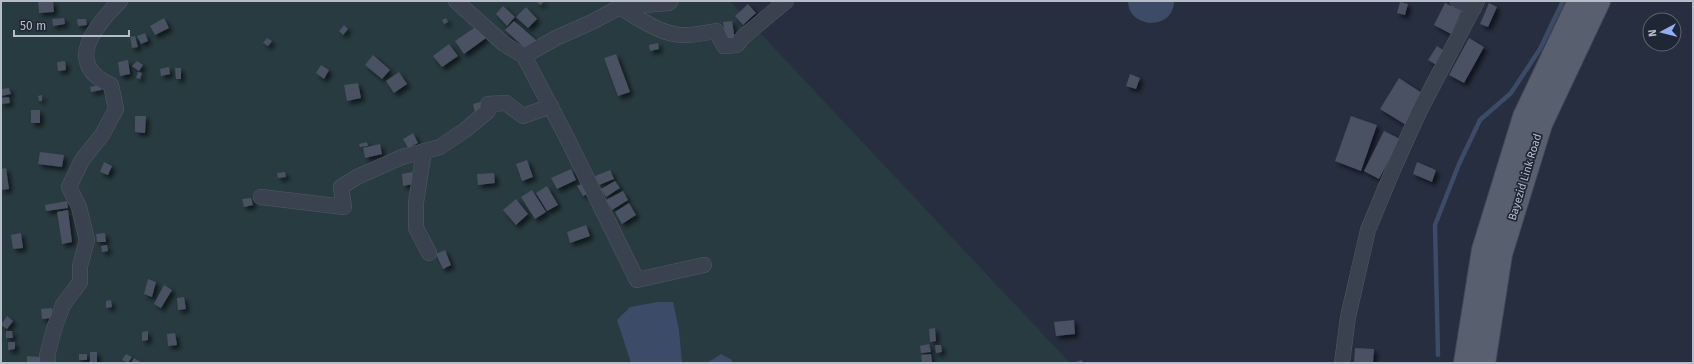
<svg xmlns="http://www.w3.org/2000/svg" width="1694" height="364" font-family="'Fira Sans',sans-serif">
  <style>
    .green { fill: #283b40 }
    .water { fill: #3c4b67 }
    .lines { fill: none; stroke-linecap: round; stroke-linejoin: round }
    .stream { stroke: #3c4b67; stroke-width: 4.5 }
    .building { fill: #485163; filter: url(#shadow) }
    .street-casing { stroke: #525966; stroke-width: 16 }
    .primary-casing { stroke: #444a58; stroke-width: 24 }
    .street { stroke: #3a414f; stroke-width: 15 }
    .primary { stroke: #58606f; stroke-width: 22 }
    .labels { text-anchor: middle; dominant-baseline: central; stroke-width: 3.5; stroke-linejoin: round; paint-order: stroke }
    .street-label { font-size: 11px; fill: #b7bcc9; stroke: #1f2634 }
  </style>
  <defs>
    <filter id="shadow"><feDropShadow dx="3.5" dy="3.5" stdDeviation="2" flood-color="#0009"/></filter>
  </defs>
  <rect width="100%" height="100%" fill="#262e3f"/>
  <!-- green -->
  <path class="green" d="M1,1H730L1070,363H1Z"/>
  <!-- water -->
  <path class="water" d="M1128,1H1174C1174,31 1128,29 1128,1Z
    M658,302H673L679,330L682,363H631L617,320L630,307Z
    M721,354L732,360V363H707Z"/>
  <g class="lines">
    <!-- stream -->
    <path class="stream" d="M1438,355L1435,225L1459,164L1480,120L1511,93L1540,49L1563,1"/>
  </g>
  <!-- building -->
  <path class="building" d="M38,1H53L54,12L39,13Z
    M536,1H545L540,5Z
    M1400,2L1408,4L1405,15L1397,13Z
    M1445,3L1462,11L1451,34L1434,25Z
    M1489,3L1497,7L1488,27L1480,24Z
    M748,4L756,13L743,25L735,16Z
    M503,6L515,17L507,26L496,14Z
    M526,7L537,19L528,28L516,17Z
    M64,18L65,24L53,26L52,19Z
    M164,18L169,28L155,35L150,26Z
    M446,18L448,22L444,24L442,20Z
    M77,19H86L87,25L78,26Z
    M514,21L536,40L527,50L505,30Z
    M732,21L735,40L726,41L723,22Z
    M344,25L348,29L343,35L339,31Z
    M477,26L486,38L464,54L455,41Z
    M145,33L148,41L141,44L137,36Z
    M135,36L138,47L132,48L130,37Z
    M267,38L272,41L268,46L263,43Z
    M1469,38L1484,47L1464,83L1449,75Z
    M658,43L659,49L650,51L649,45Z
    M449,44L458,56L442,67L433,56Z
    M1437,46L1446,52L1438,66L1428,60Z
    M616,54L630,92L618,96L604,58Z
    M373,55L390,70L382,79L365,65Z
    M128,60L130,74L120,76L118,62Z
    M65,61L66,70L58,71L57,62Z
    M137,61L143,65L139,71L132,66Z
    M321,65L329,70L324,79L316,73Z
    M169,67L170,74L161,76L160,69Z
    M175,68H181V79H176Z
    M138,72L142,73L140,79L136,78Z
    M399,72L407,84L394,93L386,81Z
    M1130,74L1140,78L1136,89L1126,86Z
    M1399,78L1425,95L1406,125L1380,109Z
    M358,83L361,98L347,101L344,85Z
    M100,85L101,90L91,92L90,87Z
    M9,88L11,94L1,96V89Z
    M42,95V101H39L38,96Z
    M9,97L10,103L1,104V98Z
    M484,101L486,110L475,113L473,104Z
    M31,110H40V123H31Z
    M135,116H146L145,133L135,132Z
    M1351,116L1377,125L1361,171L1335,161Z
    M1384,131L1400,139L1379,179L1364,171Z
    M413,133L418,143L408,148L403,139Z
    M367,142L368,146L360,147L359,144Z
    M380,144L382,154L365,158L363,148Z
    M40,152L64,155L62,167L38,164Z
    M527,160L533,177L522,181L516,164Z
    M104,162L112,166L108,175L100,172Z
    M1417,162L1436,170L1432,182L1413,174Z
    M6,168L9,189L1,190V169Z
    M571,169L576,180L557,189L551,178Z
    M610,170L614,179L599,185L595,176Z
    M285,172L286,177L278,178L277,173Z
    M412,172L413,184L403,186L402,174Z
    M494,173L495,183L478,185L477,174Z
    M615,181L620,188L606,197L601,189Z
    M582,184L587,194L583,196L577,186Z
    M547,186L558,205L547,211L536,193Z
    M532,190L546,212L535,219L521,197Z
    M623,191L628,200L612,210L606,200Z
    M251,198L253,205L244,207L242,199Z
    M516,199L528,214L516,225L503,210Z
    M67,201L68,208L46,211L45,205Z
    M629,203L636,215L622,224L615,212Z
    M68,210L72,242L62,244L57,212Z
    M586,225L590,236L570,243L567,232Z
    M21,233L23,248L13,249L11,235Z
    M105,233L106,242H97L96,234Z
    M107,245L108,251L102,252L101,246Z
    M445,250L451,265L443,269L436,254Z
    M148,279L156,282L152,297L144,294Z
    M164,285L172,290L161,308L154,304Z
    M184,297L186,309L178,310L177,298Z
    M111,300L112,307L106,308V301Z
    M52,308L53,318L42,319L41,309Z
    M7,316L13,321L7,329L1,325Z
    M1074,320L1075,334L1056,336L1054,322Z
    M935,328L936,341L930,342L929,329Z
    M6,331H12L13,338H6Z
    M148,331V340L142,341V332Z
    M175,333L177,345L168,346L167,334Z
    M8,342H15V349L8,350Z
    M929,344L931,352L921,353L920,346Z
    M935,345H941L942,352L936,353Z
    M1355,348L1374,349L1373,363H1354Z
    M90,352H97V363H90Z
    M79,354H87V360H79Z
    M126,354L132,357L128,363L122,360Z
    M931,354L932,362L922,363L921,355Z
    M27,356L40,357V363H27Z
    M134,358L142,363H131Z
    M1082,360L1083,363H1072Z"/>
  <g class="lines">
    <defs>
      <path id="street" d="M456,1L504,44L524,56L556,38L592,22L620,7L668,3L671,1
        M1458,1L1474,8
        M620,7C638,18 663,36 685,35C695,35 705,33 716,31L724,46L737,45L743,37L786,1
        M524,56L565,134L637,280L704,265
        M424,151L416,202V228L429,253
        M261,197L344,207L341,187L357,177L402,157L440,147L465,130L488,111V104L506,103L523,116L551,106
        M48,363L47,356L54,329L63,305L80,282V266L87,240L79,207L69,187L82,160L102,135L116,109L111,85C63,64 95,26 120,1
        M1342,363L1348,317L1368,230L1392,172L1419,112L1477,1"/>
      <path id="primary" d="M1465,363L1483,250L1524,117L1579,1
        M1484,363L1501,254L1541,124L1599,1"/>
    </defs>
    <!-- street casing -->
    <use href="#street" class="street-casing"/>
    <!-- primary casing -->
    <use href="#primary" class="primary-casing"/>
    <!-- street -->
    <use href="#street" class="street"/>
    <!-- primary -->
    <use href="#primary" class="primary"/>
  </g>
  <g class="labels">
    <!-- street labels -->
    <g class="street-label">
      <text transform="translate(1525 177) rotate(-73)">Bayezid Link Road</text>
    </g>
  </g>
  <!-- border -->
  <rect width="1694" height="364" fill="none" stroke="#b7bcc9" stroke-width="4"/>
  <!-- north arrow -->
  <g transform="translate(1662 32) rotate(263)"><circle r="19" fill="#1f2634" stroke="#5c6270"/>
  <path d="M0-3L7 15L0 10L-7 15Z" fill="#91aef4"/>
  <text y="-6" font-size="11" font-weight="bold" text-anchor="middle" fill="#b7bcc9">N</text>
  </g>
  <!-- scale -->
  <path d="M14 30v6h115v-6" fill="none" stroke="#b7bcc9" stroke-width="2"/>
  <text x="20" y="30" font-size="12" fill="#b7bcc9" stroke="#1f2634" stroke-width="3" paint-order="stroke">50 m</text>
</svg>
